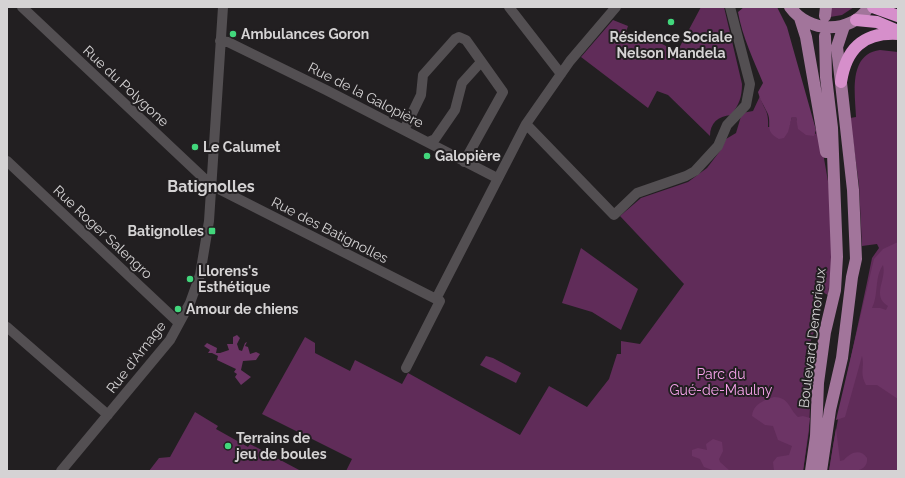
<svg xmlns="http://www.w3.org/2000/svg" width="905" height="478" font-family="Raleway,sans-serif">
  <style>
    .green { fill: #602c59 }
    .forest { fill: #6c3465; fill-rule: evenodd }
    .lines { fill: none; stroke-linecap: round; stroke-linejoin: round }
    .minor { stroke: #534f52; stroke-width: 10 }
    .major { stroke: #a2759b; stroke-width: 12 }
    .highway { stroke: #d68fcb; stroke-width: 12 }
    .poi-dot { fill: #42d77c; stroke: #221f21; stroke-width: 1.5 }
    .labels { text-anchor: middle; dominant-baseline: central; stroke-width: 4; stroke-linejoin: round; paint-order: stroke }
    .poi-label { font-size: 14px; font-weight: bold; fill: #d5d3d4; stroke: #221f21; text-anchor: start }
    .street-label { font-size: 14px; fill: #d5d3d4; stroke: #221f21 }
    .park-label { font-size: 14px; fill: #f8a4ec; stroke: #221f21 }
    .quarter-label { font-size: 16px; font-weight: bold; fill: #d5d3d4; stroke: #221f21 }
  </style>
  <rect width="100%" height="100%" fill="#221f21"/>
  <!-- green -->
  <path class="green" d="M701,7H724L742,84C742,97 739,105 731,115C718,116 710,123 710,136L668,95L657,91L648,108L581,57L613,20L628,26L626,32L636,37L640,32L677,52Z
    M831,7H854L842,15L830,17Z
    M880,50L898,52V470L829,471C840,399 858,329 872,258L879,248L877,244L862,246L859,185L850,118L856,117C855,94 848,54 880,50Z
    M760,96C764,111 769,109 768,127L789,126L792,117H796L797,121L816,134V130H819L832,204L833,257L828,295L822,292L815,329L805,357L812,358L809,431L803,471H346L352,459L262,414L305,337L315,343V353L350,371L355,360L402,384L408,373L520,435L549,386L587,407L609,379L617,354H621V341L640,344L684,284L620,216L641,198L688,182L707,168L720,151L726,139L736,133L742,113L753,111Z
    M581,248L638,289L621,330L592,312L562,303Z
    M486,356L493,358L521,373L516,383L480,365Z
    M195,412L218,426L216,429L248,447L250,444L301,471H149L159,458L170,457Z"/>
  <!-- forest -->
  <path class="forest" d="M744,7H777L787,27L816,130L814,136L806,135L798,129L796,117H792L788,132L784,138L779,139C763,131 773,123 767,112C763,104 761,102 758,92L763,83C754,61 742,36 738,12Z
    M898,242V399L877,385H866C859,372 865,368 862,356L845,417L836,420L874,259L883,249ZM883,265C887,280 871,296 888,306L886,310L880,308H872C879,294 874,278 883,265Z
    M237,335L240,338L237,344L239,350L242,351L245,343L247,342L245,346L248,347L250,354L256,352L260,354L256,360L243,361L241,370L251,377L241,385L235,377L237,374L234,372L236,369L217,360L218,356L212,353H208L210,350L204,346L207,343L217,348L216,353H220L229,350L227,344H233V337Z
    M774,397C789,397 789,409 798,417L803,416L810,418L803,471H774L773,462L777,457L789,455L792,446L778,440L773,426L765,425L752,416C753,404 764,400 774,397Z
    M836,428L840,461L844,460C850,453 860,448 867,458C869,476 840,471 829,471Z
    M713,439L722,442L723,451L719,459L720,462L730,471H715L704,467L700,459L692,456V450L698,448L707,450L706,444Z"/>
  <g class="lines">
    <!-- minor -->
    <path class="minor" d="M22,7L211,185L440,301L406,368
      M509,7L561,74
      M220,41L228,42L326,90L497,178
      M526,124L614,215L637,193L686,176L695,171L718,146L727,125L746,105L750,84L730,7
      M404,130L421,95L423,75L455,39L459,37L466,40L503,92L464,162
      M428,142L435,139L455,110L462,83L481,62
      M7,161L179,323
      M436,299L526,124L570,61L616,7
      M7,327L108,415
      M61,471L170,340L190,303L200,275L209,221L223,7"/>
    <!-- major -->
    <path class="major" d="M790,7C809,33 850,35 869,7
      M825,16L826,7
      M800,18L806,37L826,152
      M811,471L816,436L818,383L825,332L835,290L837,257L832,128L826,77L825,36
      M821,471L830,410L842,358L852,277L856,259L853,190L837,47L844,26"/>
    <!-- highway -->
    <path class="highway" d="M873,7L898,16
      M856,20L877,22L898,31
      M841,82C846,49 863,32 898,34"/>
  </g>
  <!-- markers -->
  <g class="poi-dot">
    <circle cx="671" cy="22" r="4"/>
    <circle cx="233" cy="34" r="4"/>
    <circle cx="195" cy="147" r="4"/>
    <circle cx="427" cy="156" r="4"/>
    <rect x="208" y="227" width="8" height="8" rx="2"/>
    <circle cx="190" cy="279" r="4"/>
    <circle cx="178" cy="309" r="4"/>
    <circle cx="228" cy="446" r="4"/>
  </g>
  <g class="labels">
    <!-- poi labels -->
    <g class="poi-label">
      <text x="241" y="34">Ambulances Goron</text>
      <text x="671" y="37" text-anchor="middle">Résidence Sociale<tspan x="671" dy="16">Nelson Mandela</tspan></text>
      <text x="203" y="147">Le Calumet</text>
      <text x="435" y="156">Galopière</text>
      <text x="204" y="231" text-anchor="end">Batignolles</text>
      <text x="198" y="271">Llorens's<tspan x="198" dy="16">Esthétique</tspan></text>
      <text x="186" y="309">Amour de chiens</text>
      <text x="236" y="438">Terrains de<tspan x="236" dy="16">jeu de boules</tspan></text>
    </g>
    <!-- street labels -->
    <g class="street-label">
      <text transform="translate(126 86) rotate(43)">Rue du Polygone</text>
      <text transform="translate(366 95) rotate(27)">Rue de la Galopière</text>
      <text transform="translate(330 230) rotate(27)">Rue des Batignolles</text>
      <text transform="translate(103 232) rotate(43)">Rue Roger Salengro</text>
      <text transform="translate(812 338) rotate(-83)">Boulevard Demorieux</text>
      <text transform="translate(136 357) rotate(-52)">Rue d'Arnage</text>
    </g>
    <!-- park labels -->
    <g class="park-label">
      <text x="721" y="374">Parc du<tspan x="721" dy="16">Gué-de-Maulny</tspan></text>
    </g>
    <!-- quarter labels -->
    <g class="quarter-label">
      <text x="211" y="186">Batignolles</text>
    </g>
  </g>
  <!-- border -->
  <rect width="905" height="478" fill="none" stroke="#d5d3d4" stroke-width="16"/>
</svg>
